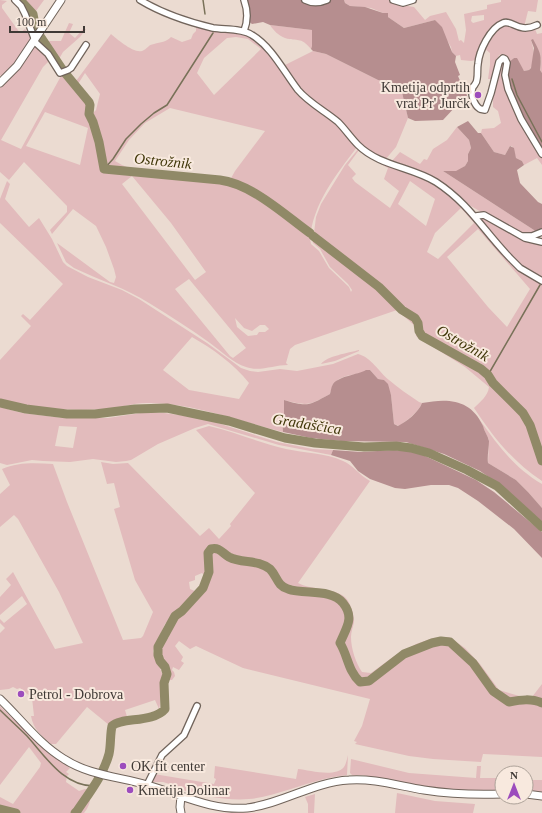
<svg xmlns="http://www.w3.org/2000/svg" width="542" height="813" font-family="'Times New Roman',serif">
  <style>
    .green { fill: #e2bbbc; fill-rule: evenodd }
    .forest { fill: #b68e8f }
    .lines { fill: none; stroke-linecap: round; stroke-linejoin: round }
    .stream { stroke: #787158; stroke-width: 1.5 }
    .river { stroke: #908967; stroke-width: 9 }
    .minor-casing { stroke: #71645b; stroke-width: 8 }
    .tertiary-casing { stroke: #71645b; stroke-width: 9 }
    .minor { stroke: #fff; stroke-width: 5.5 }
    .tertiary { stroke: #fff; stroke-width: 7 }
    .poi-dot { fill: #9c4cbd; stroke: #f8e9de; stroke-width: 1.5 }
    .labels { text-anchor: middle; dominant-baseline: central; stroke-width: 4; stroke-linejoin: round; paint-order: stroke }
    .poi-label { font-size: 14px; fill: #3f3935; stroke: #f8e9de; text-anchor: start }
    .water-label { font-size: 15px; font-style: italic; fill: #403709; stroke: #f8e9de }
  </style>
  <rect width="100%" height="100%" fill="#ebdbd1"/>
  <!-- green -->
  <path class="green" d="M0,0L7,1L2,5V8L20,33L25,29L32,39L11,70L3,78L0,75Z
    M16,0H44L36,11L38,30L36,33L27,14Z
    M344,0H388L401,5L414,7L425,20L430,16L446,12L456,29L459,41L461,40L464,43L466,30L464,14L487,9V5L501,2V0H538L536,12L528,11L524,27L504,19L501,22L476,60L471,61L461,60L460,55L456,56L452,52L451,47L435,20L404,28L388,17L387,13H383L371,8L350,6L345,3ZM484,15V20L473,23L471,21L472,16Z
    M69,23L73,24L69,33L75,38L83,29H86L80,37L63,52L59,59L66,69L61,70L39,41L38,38L40,35L45,41H61Z
    M504,23L524,31L535,29L537,34L542,33V73L540,70L541,60L533,40H531C534,49 536,63 529,70L524,71L514,58L509,62L506,56L503,54L499,55L492,79H488L490,65V53L484,48L491,36Z
    M196,25L245,34L259,43L273,58L293,86L338,125L357,147C336,175 313,203 310,239L311,244L319,251L329,268L349,287L351,292L352,290L348,284L330,267L320,249L313,243L312,236L314,233L316,217L321,204L345,165L359,148L435,183L465,208L500,250L542,283V481C512,461 494,438 474,408C480,402 488,396 489,387L465,367L416,336V327L397,310L295,345L290,349L286,363L288,365C273,365 260,372 246,367C233,363 221,351 210,343C191,329 170,316 149,303C126,288 99,280 74,268L66,262L57,243L110,282L114,283L116,277L114,269L106,247L96,226L73,209L52,234L50,230L67,212V206L24,162L9,180L0,172V86L6,82L35,45H38L50,60L43,67L1,140L21,149L61,76L69,72L76,81L111,34C117,39 136,56 144,50C148,48 148,45 154,44C161,42 166,42 171,37L182,42L191,39L193,34L196,31ZM236,37L248,39L261,49L214,95L197,73L204,58L227,38ZM85,73L100,94L96,110L93,113L91,112C93,100 85,94 78,84ZM170,108L265,131L235,171L230,180L134,170L122,165L115,161L129,140L145,123ZM45,112L88,128L80,165L26,146ZM359,150C368,157 378,162 388,168L384,179L399,191L390,208L355,182L352,178L356,174L348,165ZM132,176L171,223L206,272L195,280L122,184ZM410,181L435,199L426,226L398,204ZM461,208L474,223L438,259L427,252L435,233ZM478,229L530,289L507,327L488,307L447,257ZM189,279L246,348L233,358L230,356L175,289ZM235,318L244,328L252,331L260,325H265L269,329L265,332H259L257,335L248,336L237,327Z
    M270,25L312,30V46L311,49C300,36 298,42 285,38C279,36 273,30 270,25Z
    M313,51L326,54L378,80L396,84L401,88L408,118L396,147L385,160L368,151L315,103L299,89L283,66Z
    M501,61H505C504,96 525,128 542,157V165L537,158L524,165L522,161L516,158L512,146H510L505,155L494,152L481,133L482,129L494,128L501,123L498,111L493,107V94Z
    M457,127L469,140L471,148L468,154V161L465,166L456,172L443,171L537,232L522,235L469,205L443,185L392,163V161L400,152L420,164L424,159L427,160L433,149L447,140Z
    M7,181L10,184L5,199L29,227L39,218L52,239L63,262L67,266L88,277L122,290L139,299L207,343L241,368L250,371L258,372L280,369L297,371L333,364L358,354C371,357 379,372 389,380C398,388 409,395 419,402L422,403C418,413 407,420 399,426L394,424L391,395L384,380L378,379L370,370L357,374L346,376L339,379L333,384L330,394C308,406 308,406 284,400V415L282,419L283,432C238,421 197,404 150,403C135,402 120,408 105,409C71,411 33,409 0,399V360L31,326L21,316L23,314L30,320L63,284L0,223V199ZM192,337C213,349 234,364 249,383L239,399L189,390L163,370Z
    M483,217L542,243V279L517,263L481,221V219Z
    M359,350V351L335,361L321,364C327,356 348,353 359,350Z
    M0,407L22,413L63,418H108L147,412L164,413L202,418L277,442L313,449L333,450L331,455L279,445L208,424L195,428L158,444L131,460L126,461L116,462L93,459L70,462L43,461L32,460L7,465L0,463ZM59,426L77,427L73,448L55,446Z
    M479,419C498,445 513,467 542,484V508L528,492L516,480L488,463L489,440Z
    M209,426C235,432 260,443 286,449C304,453 326,453 343,461C353,465 359,475 370,481L298,583C311,590 328,587 342,595C350,599 354,614 354,622C353,627 351,632 351,637C351,649 356,663 362,672L371,673L393,657L416,644L433,638L449,637L465,648L480,664L499,690L523,697H532L542,684V757L483,754L481,762L433,759L409,756L355,744L357,742L354,741L362,726L370,699L243,668L196,646L190,649L179,641L175,646L183,657L181,661L184,663L179,670L173,667L172,670L174,672L175,676L172,680H168C171,665 154,656 162,643C163,641 167,639 169,637V631L175,619L173,616L165,624L153,651L163,676C158,687 162,699 159,709L155,700L125,710L128,720L113,721L109,725L87,707L56,744H51C42,736 33,729 31,716H34L32,698L20,688L17,689L13,687L9,689L0,690V633L5,628L0,623V619L4,623L27,604L22,596L0,615V597L11,585L6,579L13,572L55,649L83,643L59,592L18,519L14,515L0,527V494L10,485L2,469C18,462 35,463 53,464L67,502L123,640L141,638L143,636L153,612L135,580L114,509L120,507L114,483L107,484L101,462L113,464L128,463L200,536L209,528L219,539L231,526L230,524L255,493L196,430ZM202,573L204,575V581L197,592L190,589L189,582L195,580V576Z
    M0,706L47,752L70,768L66,772L69,774L67,776L66,782L79,791L85,789L88,790C93,797 89,807 84,813H16L0,806V797L13,804L40,767L41,763L29,747L0,785Z
    M348,755L347,775C327,777 310,783 291,789C277,793 263,798 249,799C227,801 197,795 176,788V786L163,782H152V780L154,774L214,784L216,779L214,778L215,766L296,779L298,769C309,770 335,778 344,767C346,764 347,759 348,755Z
    M351,759L409,773L476,778L477,766H481L480,778H502V791H452L379,779L363,775H352L350,773Z
    M526,780H542V792H526Z
    M397,793L435,801L475,804L473,813H395Z
    M315,794L314,813H308V804L305,797Z"/>
  <!-- forest -->
  <path class="forest" d="M243,0H344L345,3L350,6L365,7L383,13H388V17L404,28L435,20L442,27L452,52L456,56L455,62L460,75L458,76L461,83L463,82L467,96H464L465,107L457,105L443,120L415,121L408,118L401,88L396,84L378,80L326,54L313,51L311,49L312,46V30L270,25L263,22L252,24L247,20Z
    M533,39C540,52 542,55 540,70L542,73V150C530,130 514,106 508,83C507,76 510,69 509,62L514,58H517L524,71L529,70L531,68L534,48L531,40Z
    M468,121L478,133H481L494,152L505,155L510,146L514,148L516,158L522,161L524,165L517,170L520,183L538,202L542,204V230L537,232L443,171H456L465,166L468,161V154L471,148L469,140L457,127Z
    M366,370H370L378,379L384,380L388,384L391,395L394,424L398,426C407,421 418,413 422,403C448,398 471,399 483,426C484,431 488,436 489,441C489,448 487,456 488,463L516,480L528,492L542,508V522L499,484L480,471L444,454L406,442L341,441L311,438L283,432L282,419L284,415V400C308,407 308,406 330,394C331,391 331,387 333,384C339,376 357,375 366,370Z
    M333,450L361,452L394,450L409,451L423,455L476,480L494,492L542,532V558L514,529L478,501L458,488L449,485H431L405,489L395,488L370,479L358,471L350,461L331,455Z"/>
  <g class="lines">
    <!-- stream -->
    <path class="stream" d="M203,0L205,14
      M512,79L517,95L542,142
      M104,169L113,159L126,139L141,124L154,113L167,105L213,33
      M488,375L540,285
      M0,710C9,719 18,727 27,736C45,756 64,787 95,786"/>
    <!-- river -->
    <path class="river" d="M20,0L33,14L36,30L62,69
      M65,73L89,102L90,105L89,114L93,122L99,142L104,169L220,180C252,184 285,215 310,233
      M313,236L379,287L402,310L415,318L418,323L419,331L422,336L481,369L488,375L493,383L523,413L530,425L542,461
      M0,403L26,409L67,414H95L135,409L167,408L229,421L285,438L315,443L364,447L396,446L411,448L429,453L467,470L497,486L542,527
      M0,809L16,813
      M75,813L77,811C89,793 103,776 109,754C111,745 110,735 112,726C121,717 153,723 165,709L164,683L167,674L165,667L160,661L158,655V647L175,616L182,611L203,588L209,572L208,553L211,549C220,547 222,553 229,557C242,564 258,559 270,569C277,576 277,586 288,589C304,595 331,588 343,603C355,618 346,628 340,643C348,656 348,671 360,682L369,681L404,654L432,643L441,641L450,642L473,663L493,691L509,702C520,700 532,698 542,703"/>
    <defs>
      <path id="minor" d="M15,0L21,6L25,14L36,43L48,54L60,73L68,70L71,68L86,45
        M140,0C163,14 188,22 213,28C225,30 241,28 252,35C272,47 284,72 298,90C309,103 325,111 338,122C345,129 351,138 358,145C379,166 412,167 436,182C470,204 485,233 512,260L520,268L542,281
        M305,0C313,4 320,3 327,0
        M393,0L403,3L413,0
        M537,25C518,34 512,19 503,23C490,28 479,51 478,64C477,69 478,74 477,79C477,83 475,84 473,87C470,94 474,105 480,109L485,110L491,93L499,62L503,58L505,59L507,63L505,75L508,89L521,119L542,154
        M244,31C248,21 248,11 244,0
        M476,216L484,215L525,238L542,242
        M523,236H532L542,232
        M147,785L162,755L184,735L197,706"/>
      <path id="tertiary" d="M0,83L17,66L61,0
        M0,699C21,719 39,744 64,759C88,775 120,777 147,785C180,794 211,811 247,808C282,804 313,782 349,780C373,778 399,786 424,790C450,794 475,795 502,794
        M526,794L542,796
        M181,813L180,807L181,796"/>
    </defs>
    <!-- minor casing -->
    <use href="#minor" class="minor-casing"/>
    <!-- tertiary casing -->
    <use href="#tertiary" class="tertiary-casing"/>
    <!-- minor -->
    <use href="#minor" class="minor"/>
    <!-- tertiary -->
    <use href="#tertiary" class="tertiary"/>
  </g>
  <!-- markers -->
  <g class="poi-dot">
    <circle cx="478" cy="95" r="4"/>
    <circle cx="21" cy="694" r="4"/>
    <circle cx="123" cy="766" r="4"/>
    <circle cx="130" cy="790" r="4"/>
  </g>
  <g class="labels">
    <!-- poi labels -->
    <g class="poi-label">
      <text x="470" y="87" text-anchor="end">Kmetija odprtih<tspan x="470" dy="16">vrat Pr' Jurčk</tspan></text>
      <text x="29" y="694">Petrol - Dobrova</text>
      <text x="131" y="766">OK fit center</text>
      <text x="138" y="790">Kmetija Dolinar</text>
    </g>
    <!-- water labels -->
    <g class="water-label">
      <text transform="translate(163 161) rotate(6)">Ostrožnik</text>
      <text transform="translate(463 343) rotate(30)">Ostrožnik</text>
      <text transform="translate(307 424) rotate(9)">Gradaščica</text>
    </g>
  </g>
  <!-- north arrow -->
  <g transform="translate(514 785)"><circle r="19" fill="#f8e9de" stroke="#aea39a"/>
  <path d="M0-3L7 15L0 10L-7 15Z" fill="#9c4cbd"/>
  <text y="-6" font-size="11" font-weight="bold" text-anchor="middle" fill="#3f3935">N</text>
  </g>
  <!-- scale -->
  <path d="M10 26v6h74v-6" fill="none" stroke="#3f3935" stroke-width="2"/>
  <text x="16" y="26" font-size="12" fill="#3f3935" stroke="#f8e9de" stroke-width="3" paint-order="stroke">100 m</text>
</svg>
